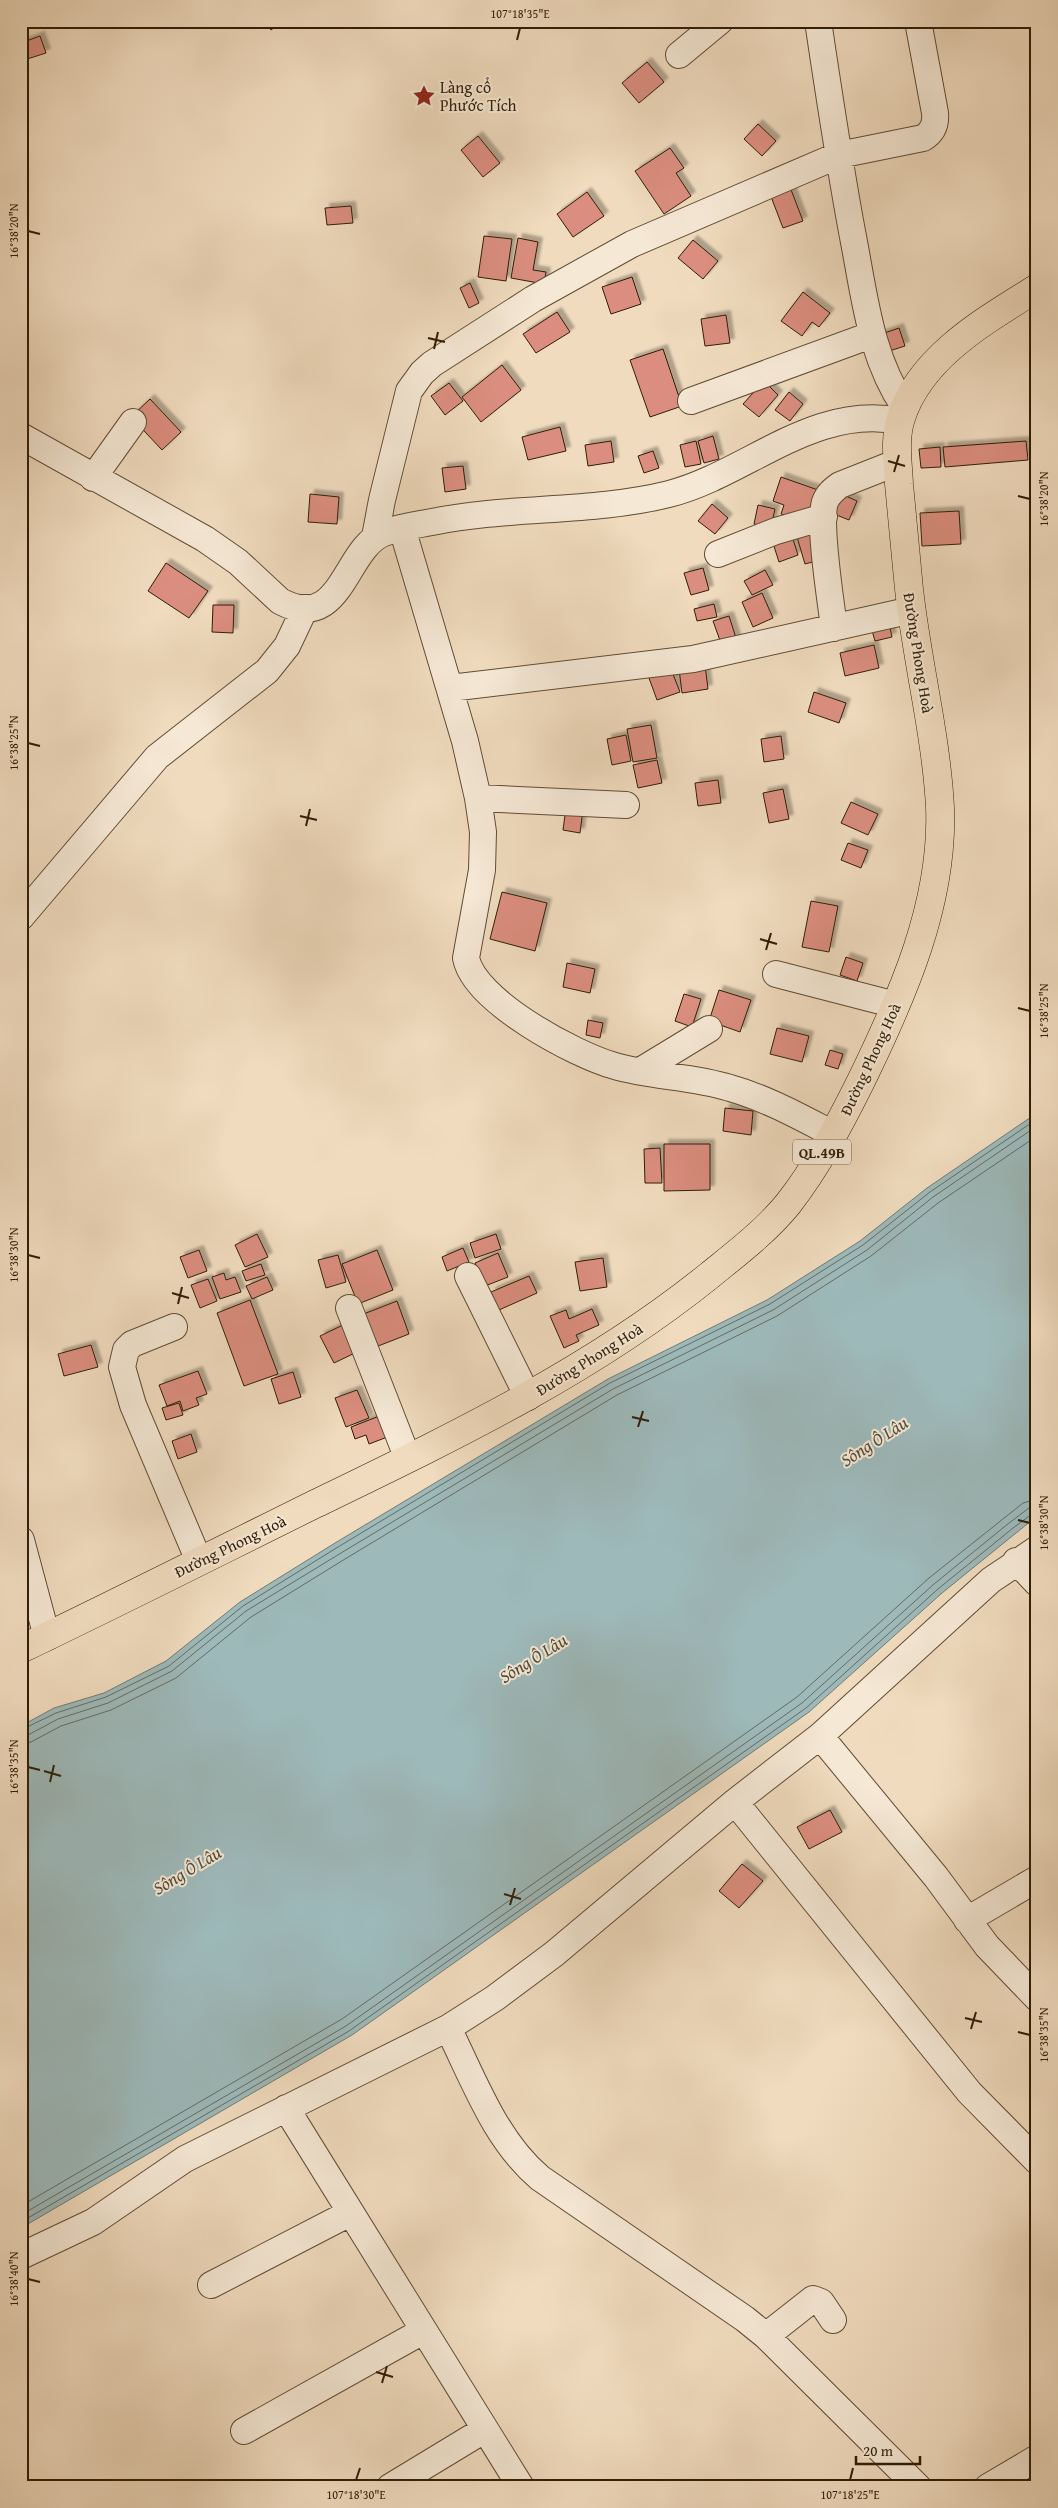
<svg xmlns="http://www.w3.org/2000/svg" width="1058" height="2508" font-family="'Gentium Book Plus',serif">
  <style>
    .water { fill: #9db9ba; stroke: #717b72 }
    .lines { fill: none; stroke-linecap: round; stroke-linejoin: round }
    .shore { stroke: #666b60; stroke-width: 1 }
    .building { fill: #db8e7f; stroke: #301d06; filter: url(#shadow) }
    .minor-casing { stroke: #604c34; stroke-width: 28 }
    .major-casing { stroke: #301d06; stroke-width: 29 }
    .minor { stroke: #f5e8d5; stroke-width: 26 }
    .major { stroke: #f0dbbe; stroke-width: 28 }
    .ticks { fill: none; stroke: #301d06; stroke-width: 2 }
    .labels { text-anchor: middle; dominant-baseline: central; stroke-width: 4; stroke-linejoin: round; paint-order: stroke }
    .shield { fill: #f5e8d5; stroke: #6b5a44; stroke-width: 1 }
    .shield-label { font-size: 15px; font-weight: bold; fill: #301d06 }
    .poi-label { font-size: 16px; fill: #301d06; stroke: #f5e8d5; text-anchor: start }
    .street-label { font-size: 16px; fill: #301d06; stroke: #f5e8d5 }
    .water-label { font-size: 18px; font-style: italic; fill: #514c3c; stroke: #f5e8d5 }
    .neatline { fill: none; stroke: #301d06; stroke-width: 2 }
    .ticks-label { font-size: 12px; text-anchor: middle; fill: #301d06 }
  </style>
  <defs>
    <filter id="shadow"><feDropShadow dx="4.5" dy="-4.5" stdDeviation="1" flood-color="#0004"/></filter>
  </defs>
  <rect width="100%" height="100%" fill="#f0dbbe"/>
  <filter id="stains"><feTurbulence type="fractalNoise" baseFrequency=".004" numOctaves="4"/><feColorMatrix values="0 0 0 0 .2 0 0 0 0 .09 0 0 0 0 .02 0 0 0 .5 -.17"/></filter>
  <radialGradient id="worn" r=".72"><stop offset=".6" stop-color="#630" stop-opacity="0"/><stop offset="1" stop-color="#630" stop-opacity=".3"/></radialGradient>
  <!-- water -->
  <path class="water" d="M1037,1113V1516L942,1593L809,1712L352,2035L21,2228V1726L54,1708L104,1693L166,1661L240,1602L335,1543L608,1379L767,1300L860,1241L927,1188Z"/>
  <g class="lines">
    <!-- shore -->
    <path class="shore" d="M21,1730L56,1713L106,1697L169,1666L243,1606L338,1547L610,1383L770,1304L863,1245L930,1192L1037,1119
      M21,1736L28,1735L58,1719L108,1703L172,1671L246,1611L341,1553L613,1389L773,1310L867,1250L933,1197L1037,1126
      M21,1744L31,1742L61,1726L111,1710L176,1678L251,1617L345,1559L617,1395L777,1316L871,1256L938,1203L1037,1136
      M21,2206L342,2019L797,1697L929,1578L1023,1503L1037,1499
      M21,2215L346,2026L802,1703L934,1584L1009,1523L1029,1508L1037,1506
      M21,2222L349,2031L806,1708L938,1589L1013,1528L1032,1514L1037,1513"/>
  </g>
  <!-- building -->
  <path class="building" d="M264,21H283L271,30Z
    M40,36L46,53L24,60L21,43Z
    M647,62L664,82L639,103L622,83Z
    M758,124L776,141L762,156L744,139Z
    M478,136L500,163L483,177L461,150Z
    M670,148L684,168L676,173L691,196L664,214L635,171Z
    M790,187L803,221L783,228L770,194Z
    M587,192L604,216L573,237L557,214Z
    M351,206L353,223L327,225L325,208Z
    M484,236L512,239L506,281L478,277Z
    M518,238L538,242L533,270L546,272L544,284L511,278Z
    M693,240L718,261L703,279L678,258Z
    M632,277L641,304L611,314L602,287Z
    M470,283L479,303L469,308L460,288Z
    M803,292L830,313L819,327L812,322L802,336L781,321Z
    M557,312L570,332L536,353L523,334Z
    M726,315L730,343L705,346L701,319Z
    M899,328L905,346L883,353L876,336Z
    M663,349L682,406L650,417L630,360Z
    M502,365L521,390L481,422L462,397Z
    M764,381L778,395L759,417L743,404Z
    M449,383L463,401L445,415L431,396Z
    M789,392L803,404L790,421L775,410Z
    M150,399L181,432L162,450L131,417Z
    M560,427L566,451L528,460L522,437Z
    M713,436L719,459L704,463L698,441Z
    M611,441L614,462L588,466L585,445Z
    M696,441L701,464L685,467L680,445Z
    M1026,441L1028,460L945,467L943,447Z
    M940,447L941,467L921,468L919,449Z
    M653,451L659,468L644,473L638,456Z
    M463,466L466,489L445,492L442,468Z
    M781,477L818,490L809,516L798,521L781,514L784,505L773,501Z
    M837,492L857,501L849,520L829,512Z
    M310,494L339,497L337,524L308,522Z
    M712,504L728,518L715,534L698,521Z
    M758,505L775,509L771,527L754,524Z
    M959,511L961,544L922,546L920,513Z
    M791,533L798,555L779,562L772,540Z
    M813,533L820,560L805,564L797,537Z
    M166,563L208,591L189,618L148,591Z
    M703,568L709,590L691,595L684,573Z
    M765,570L773,585L752,595L744,581Z
    M762,593L773,618L753,627L742,602Z
    M714,604L717,617L697,621L694,609Z
    M213,605H234L233,633L212,632Z
    M729,616L737,641L722,646L713,621Z
    M889,623L892,637L875,641L871,627Z
    M874,645L879,668L845,676L840,653Z
    M705,665L708,689L682,693L679,669Z
    M671,669L680,692L657,700L649,678Z
    M814,692L846,703L839,723L808,712Z
    M651,725L657,758L633,762L627,729Z
    M626,735L631,761L612,765L607,739Z
    M781,736L784,759L764,762L761,739Z
    M657,760L662,783L638,788L633,765Z
    M718,780L721,803L698,806L695,783Z
    M783,789L789,819L769,823L763,793Z
    M851,802L878,814L868,835L841,823Z
    M566,808L583,810L580,833L563,830Z
    M848,843L868,850L861,868L841,860Z
    M502,892L547,903L535,951L490,939Z
    M811,901L838,906L829,952L802,947Z
    M846,957L863,963L857,981L840,975Z
    M567,963L595,969L590,993L563,987Z
    M719,990L751,1000L740,1032L709,1021Z
    M684,994L701,999L692,1027L675,1021Z
    M588,1020L603,1023L600,1038L586,1035Z
    M777,1028L809,1036L802,1062L770,1054Z
    M830,1050L843,1054L838,1069L825,1065Z
    M725,1108L753,1111L751,1135L723,1131Z
    M664,1144H710V1190L664,1191Z
    M660,1148L662,1183H645L644,1149Z
    M257,1234L268,1257L245,1267L235,1245Z
    M496,1234L501,1249L475,1258L470,1243Z
    M463,1248L469,1262L447,1271L442,1257Z
    M199,1250L207,1271L188,1278L180,1257Z
    M377,1250L393,1290L358,1304L342,1264Z
    M498,1253L508,1277L485,1286L475,1263Z
    M338,1255L346,1282L326,1288L318,1260Z
    M603,1258L607,1287L580,1291L575,1262Z
    M261,1264L265,1275L246,1281L242,1271Z
    M224,1273L226,1280L235,1277L241,1292L220,1299L212,1277Z
    M529,1276L537,1293L499,1310L491,1292Z
    M267,1277L273,1290L252,1299L246,1286Z
    M208,1279L217,1301L200,1308L191,1285Z
    M250,1300L278,1374L244,1386L217,1313Z
    M397,1301L409,1334L373,1348L361,1315Z
    M592,1309L599,1325L576,1335L579,1341L564,1348L550,1316L566,1310L569,1319Z
    M345,1324L359,1351L334,1363L320,1336Z
    M91,1345L98,1367L64,1376L58,1354Z
    M198,1371L207,1394L196,1398L199,1405L183,1411L180,1401L167,1406L159,1385Z
    M293,1372L301,1397L279,1404L271,1379Z
    M357,1390L369,1418L346,1427L335,1398Z
    M179,1403L183,1415L166,1420L162,1408Z
    M382,1415L390,1436L369,1444L366,1435L355,1439L351,1427Z
    M191,1434L197,1452L178,1459L172,1441Z
    M830,1810L842,1832L809,1849L797,1827Z
    M742,1864L763,1881L739,1908L719,1891Z"/>
  <g class="lines">
    <defs>
      <path id="minor" d="M818,21C829,95 840,169 854,242C865,300 871,358 905,408
        M679,55L720,21
        M691,401L871,335
        M21,436L205,539L238,562L280,601C342,635 344,548 384,533C399,527 416,525 432,522C510,506 592,513 669,494C747,474 814,403 900,421
        M93,478L133,422
        M402,528L465,741L478,798L483,832L482,870L466,958C474,1001 575,1055 615,1066C652,1077 692,1076 730,1088C766,1098 800,1117 833,1134
        M375,537L382,500L409,391L422,373L432,364L533,299L632,244L839,155L923,138C933,132 936,124 935,113L918,21
        M718,554L776,531L824,517
        M834,628C831,601 818,524 825,502C828,494 833,490 840,485L898,462
        M450,688L693,659L912,610
        M478,798L626,805
        M21,917L157,757L267,671L287,646L305,608
        M776,974L896,1005
        M640,1071L709,1029
        M468,1276L528,1397
        M349,1308L408,1459
        M174,1327L132,1344L126,1350L122,1367L133,1405L199,1561
        M21,1540L47,1637
        M1016,1561L1037,1583
        M820,1736L936,1877L987,1946L1037,1998
        M735,1802L969,2092L1037,2161
        M967,1920L1037,1879
        M448,2028C474,2080 495,2140 540,2178L745,2319L766,2336L918,2487
        M286,2108L521,2487
        M21,2256L93,2222L185,2159L448,2028L495,1998L554,1954L735,1802L820,1736L991,1580L1037,1549
        M211,2285L350,2213
        M766,2336L813,2299L821,2302L833,2320
        M244,2431L423,2331
        M390,2487L484,2430
        M988,2487L1037,2458"/>
      <path id="major" d="M21,1649C119,1602 216,1553 313,1505C451,1438 590,1372 710,1275C737,1253 766,1231 788,1204C817,1167 840,1123 861,1081C902,997 944,903 940,807C936,734 917,662 909,589C906,554 902,519 899,484C898,462 894,439 901,418C920,357 986,320 1037,288"/>
    </defs>
    <!-- minor casing -->
    <use href="#minor" class="minor-casing"/>
    <!-- major casing -->
    <use href="#major" class="major-casing"/>
    <!-- minor -->
    <use href="#minor" class="minor"/>
    <!-- major -->
    <use href="#major" class="major"/>
  </g>
  <!-- ticks -->
  <path class="ticks" d="M517,40L520,28M28,231L40,234M428,338L445,342M434,349L438,332M888,461L905,466M894,472L899,455M1018,496L1030,499M28,743L40,746M300,816L317,820M306,826L310,809M760,939L777,944M766,950L771,933M1018,1008L1030,1011M28,1255L40,1258M172,1293L189,1298M178,1304L182,1287M632,1417L649,1421M638,1427L643,1411M1018,1520L1030,1523M28,1767L40,1770M44,1771L61,1776M50,1782L54,1765M504,1894L521,1899M510,1905L515,1888M965,2018L982,2022M971,2029L976,2012M1018,2032L1030,2035M28,2279L40,2282M376,2372L393,2377M382,2383L387,2366M356,2480L360,2468M850,2480L853,2468"/>
  <!-- icons -->
  <defs>
    <symbol id="sight-bare" viewBox="-9 -9 18 18"><path d="M0-6L1.8-2.2L6-1.7L2.9 1.2L3.7 5.4L0 3.3L-3.7 5.4L-2.9 1.2L-6-1.7L-1.8-2.2Z" fill="#8f2418" stroke="#f5e8d5" stroke-width="2.5" paint-order="stroke"/></symbol>
  </defs>
  <g fill-rule="evenodd">
    <use href="#sight-bare" x="408" y="80" width="32" height="32"/>
  </g>
  <g class="labels">
    <!-- shield labels -->
    <rect class="shield" x="793" y="1139.5" width="58" height="25" rx="4"/>
    <g class="shield-label">
      <text x="822" y="1152">QL.49B</text>
    </g>
    <!-- poi labels -->
    <g class="poi-label">
      <text x="440" y="87">Làng cổ<tspan x="440" dy="18">Phước Tích</tspan></text>
    </g>
    <!-- street labels -->
    <g class="street-label">
      <text transform="translate(919 653) rotate(81)">Đường Phong Hoà</text>
      <text transform="translate(870 1059) rotate(-65)">Đường Phong Hoà</text>
      <text transform="translate(589 1359) rotate(-32)">Đường Phong Hoà</text>
      <text transform="translate(230 1546) rotate(-26)">Đường Phong Hoà</text>
    </g>
    <!-- water labels -->
    <g class="water-label">
      <text transform="translate(874 1441) rotate(-33)">Sông Ô Lâu</text>
      <text transform="translate(533 1658) rotate(-32)">Sông Ô Lâu</text>
      <text transform="translate(187 1870) rotate(-31)">Sông Ô Lâu</text>
    </g>
  </g>
  <!-- margin -->
  <rect width="1058" height="2508" fill="none" stroke="#f0dbbe" stroke-width="55"/>
  <!-- scale -->
  <path d="M856 2456v8h64v-8" fill="none" stroke="#301d06" stroke-width="2.5"/>
  <text x="863" y="2456" font-size="15" fill="#301d06" stroke="#f5e8d5" stroke-width="4" paint-order="stroke">20 m</text>
  <rect x="28" y="28" width="1002" height="2452" class="neatline"/>
  <g class="ticks-label">
    <text x="520" y="18">107°18'35"E</text>
    <text transform="translate(14 231) rotate(-90)" y="4">16°38'20"N</text>
    <text transform="translate(1044 499) rotate(-90)" y="4">16°38'20"N</text>
    <text transform="translate(14 743) rotate(-90)" y="4">16°38'25"N</text>
    <text transform="translate(1044 1011) rotate(-90)" y="4">16°38'25"N</text>
    <text transform="translate(14 1255) rotate(-90)" y="4">16°38'30"N</text>
    <text transform="translate(1044 1523) rotate(-90)" y="4">16°38'30"N</text>
    <text transform="translate(14 1767) rotate(-90)" y="4">16°38'35"N</text>
    <text transform="translate(1044 2035) rotate(-90)" y="4">16°38'35"N</text>
    <text transform="translate(14 2279) rotate(-90)" y="4">16°38'40"N</text>
    <text x="356" y="2499">107°18'30"E</text>
    <text x="850" y="2499">107°18'25"E</text>
  </g>
  <rect width="100%" height="100%" filter="url(#stains)"/>
  <rect width="100%" height="100%" fill="url(#worn)"/>
</svg>
